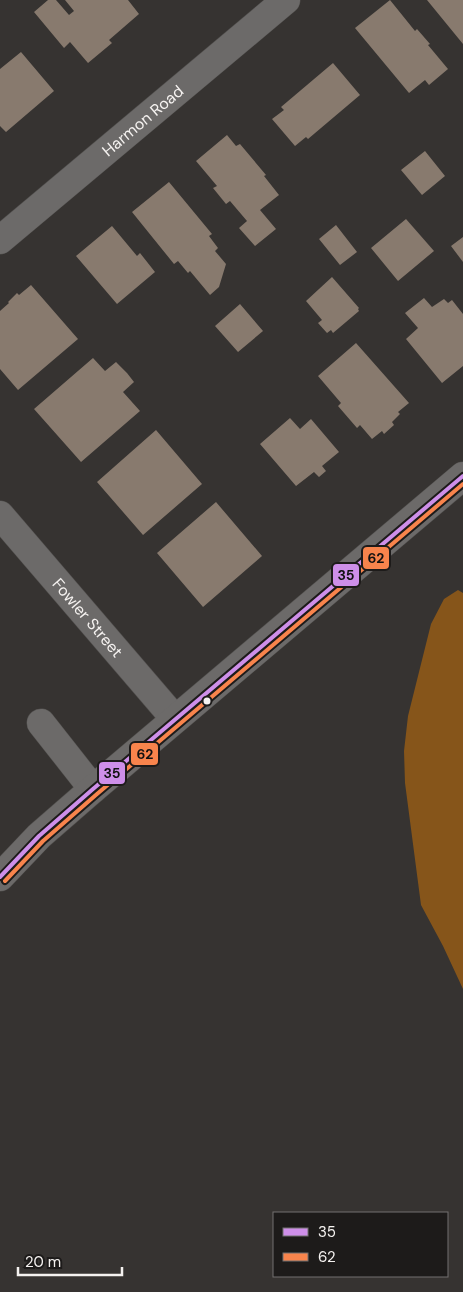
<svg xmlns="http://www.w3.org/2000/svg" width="463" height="1292" font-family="'DM Sans',sans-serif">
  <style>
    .forest { fill: #86551a }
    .building { fill: #887a6e }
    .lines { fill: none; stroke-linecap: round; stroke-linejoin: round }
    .minor-casing { stroke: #514f4d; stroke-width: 29 }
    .minor { stroke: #6c6a69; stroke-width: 28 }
    .bus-1-casing { stroke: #1d1b1a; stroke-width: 8 }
    .bus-2-casing { stroke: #1d1b1a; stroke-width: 8 }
    .bus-1 { stroke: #ce8fe9; stroke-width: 4 }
    .bus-2 { stroke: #f8844c; stroke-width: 4 }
    .bus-dot { fill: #f5f2f0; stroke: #1d1b1a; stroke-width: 2 }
    .labels { text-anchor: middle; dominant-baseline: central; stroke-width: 5; stroke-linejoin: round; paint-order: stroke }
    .street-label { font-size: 16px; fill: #f5f2f0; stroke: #1d1b1a }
    .line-badge { stroke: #1d1b1a; stroke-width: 2 }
    .pale-badge-label { font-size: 14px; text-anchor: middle; font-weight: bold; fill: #111 }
  </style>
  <rect width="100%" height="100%" fill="#363331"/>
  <!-- forest -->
  <path class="forest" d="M458,590L463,593V989L443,946L421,905L405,783L404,751L408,716L431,624L444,599Z"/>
  <!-- building -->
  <path class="building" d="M48,0H56L69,15L74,11L65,0H128L139,14L109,40L112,43L88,63L70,42L64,48L34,12Z
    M390,0L415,31L417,29L430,44L428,45L448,69L429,85L425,80L409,93L355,28Z
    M427,0H463V44Z
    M21,52L54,91L6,132L0,126V69Z
    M333,63L360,95L308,139L306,137L295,146L272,119L284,110L281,107Z
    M227,135L236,146L240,144L266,175L264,176L279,195L260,210L276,229L255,246L239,228L247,221L230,201L226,204L213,188L217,186L196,161Z
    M425,151L445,176L422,195L401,170Z
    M169,182L212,234L209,236L218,248L215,251L226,264L219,287L210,295L190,271L188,273L178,261L174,264L132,212Z
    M406,219L434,251L398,281L371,248Z
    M336,225L357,252L340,265L319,239Z
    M112,226L137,256L140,253L155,272L117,304L76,256Z
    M463,237V262L451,246Z
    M332,277L359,308L358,309L359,311L333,333L331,330L327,333L318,323L322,320L306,301Z
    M31,285L78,339L18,390L0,369V311L9,303L8,302L17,293L19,295Z
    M424,298L432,307L444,299L448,303L452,300L463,314V366L442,383L406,339L418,328L405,313Z
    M240,304L263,331L238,352L215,326Z
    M356,343L409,403L398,412L400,414L392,422L394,425L384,434L382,431L372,439L360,425L357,428L338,406L341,403L318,376Z
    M93,358L105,371L116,362L127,373L134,382L123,392L140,411L81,462L34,409Z
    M290,418L300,429L311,419L339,452L322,466L326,471L319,477L314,472L296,486L260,444Z
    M156,430L202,484L143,535L97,482Z
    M216,502L262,556L203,607L157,553Z"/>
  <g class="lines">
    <defs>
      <g id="minor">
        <path id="s1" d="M0,240L286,0"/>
        <path id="s2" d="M0,515L175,719"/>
        <path d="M41,723L93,789"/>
        <path d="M0,877L39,836L93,789L463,476"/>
      </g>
    </defs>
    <!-- minor casing -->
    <use href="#minor" class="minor-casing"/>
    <!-- minor -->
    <use href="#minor" class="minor"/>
    <defs>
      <path id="bus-1" d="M0,877L39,836L93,789L463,476"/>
      <path id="bus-2" d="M5,881L43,841L97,794L463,484"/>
    </defs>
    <!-- bus-1 casing -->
    <use href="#bus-1" class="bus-1-casing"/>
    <!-- bus-2 casing -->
    <use href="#bus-2" class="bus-2-casing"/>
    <!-- bus-1 -->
    <use href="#bus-1" class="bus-1"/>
    <!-- bus-2 -->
    <use href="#bus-2" class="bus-2"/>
  </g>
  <!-- markers -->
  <circle class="bus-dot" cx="207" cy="701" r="4.5"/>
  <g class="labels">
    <!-- street labels -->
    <g class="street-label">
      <text stroke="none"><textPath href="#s1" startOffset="186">Harmon Road</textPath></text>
      <text stroke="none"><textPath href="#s2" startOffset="135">Fowler Street</textPath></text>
    </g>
  </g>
  <g class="line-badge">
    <rect x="362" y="546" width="28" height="24" rx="5" fill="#f8844c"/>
    <rect x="332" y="563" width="28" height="24" rx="5" fill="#ce8fe9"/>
    <rect x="130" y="742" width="29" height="24" rx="5" fill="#f8844c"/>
    <rect x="98" y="761" width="28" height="24" rx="5" fill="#ce8fe9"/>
  </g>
  <g class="pale-badge-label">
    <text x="376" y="563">62</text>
    <text x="346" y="580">35</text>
    <text x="145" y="759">62</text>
    <text x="112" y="778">35</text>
  </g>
  <!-- legend -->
  <rect x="273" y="1212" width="175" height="65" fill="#1d1b1a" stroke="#737170"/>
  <rect x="283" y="1228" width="25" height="8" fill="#ce8fe9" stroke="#737170"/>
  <text x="318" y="1237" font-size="15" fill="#f5f2f0">35</text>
  <rect x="283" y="1253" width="25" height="8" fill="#f8844c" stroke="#737170"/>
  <text x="318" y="1262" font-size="15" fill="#f5f2f0">62</text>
  <!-- scale -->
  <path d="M18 1267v8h104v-8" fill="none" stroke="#f5f2f0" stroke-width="2.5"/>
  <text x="25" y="1267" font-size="15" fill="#f5f2f0" stroke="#1d1b1a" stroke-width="4" paint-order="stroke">20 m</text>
</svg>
